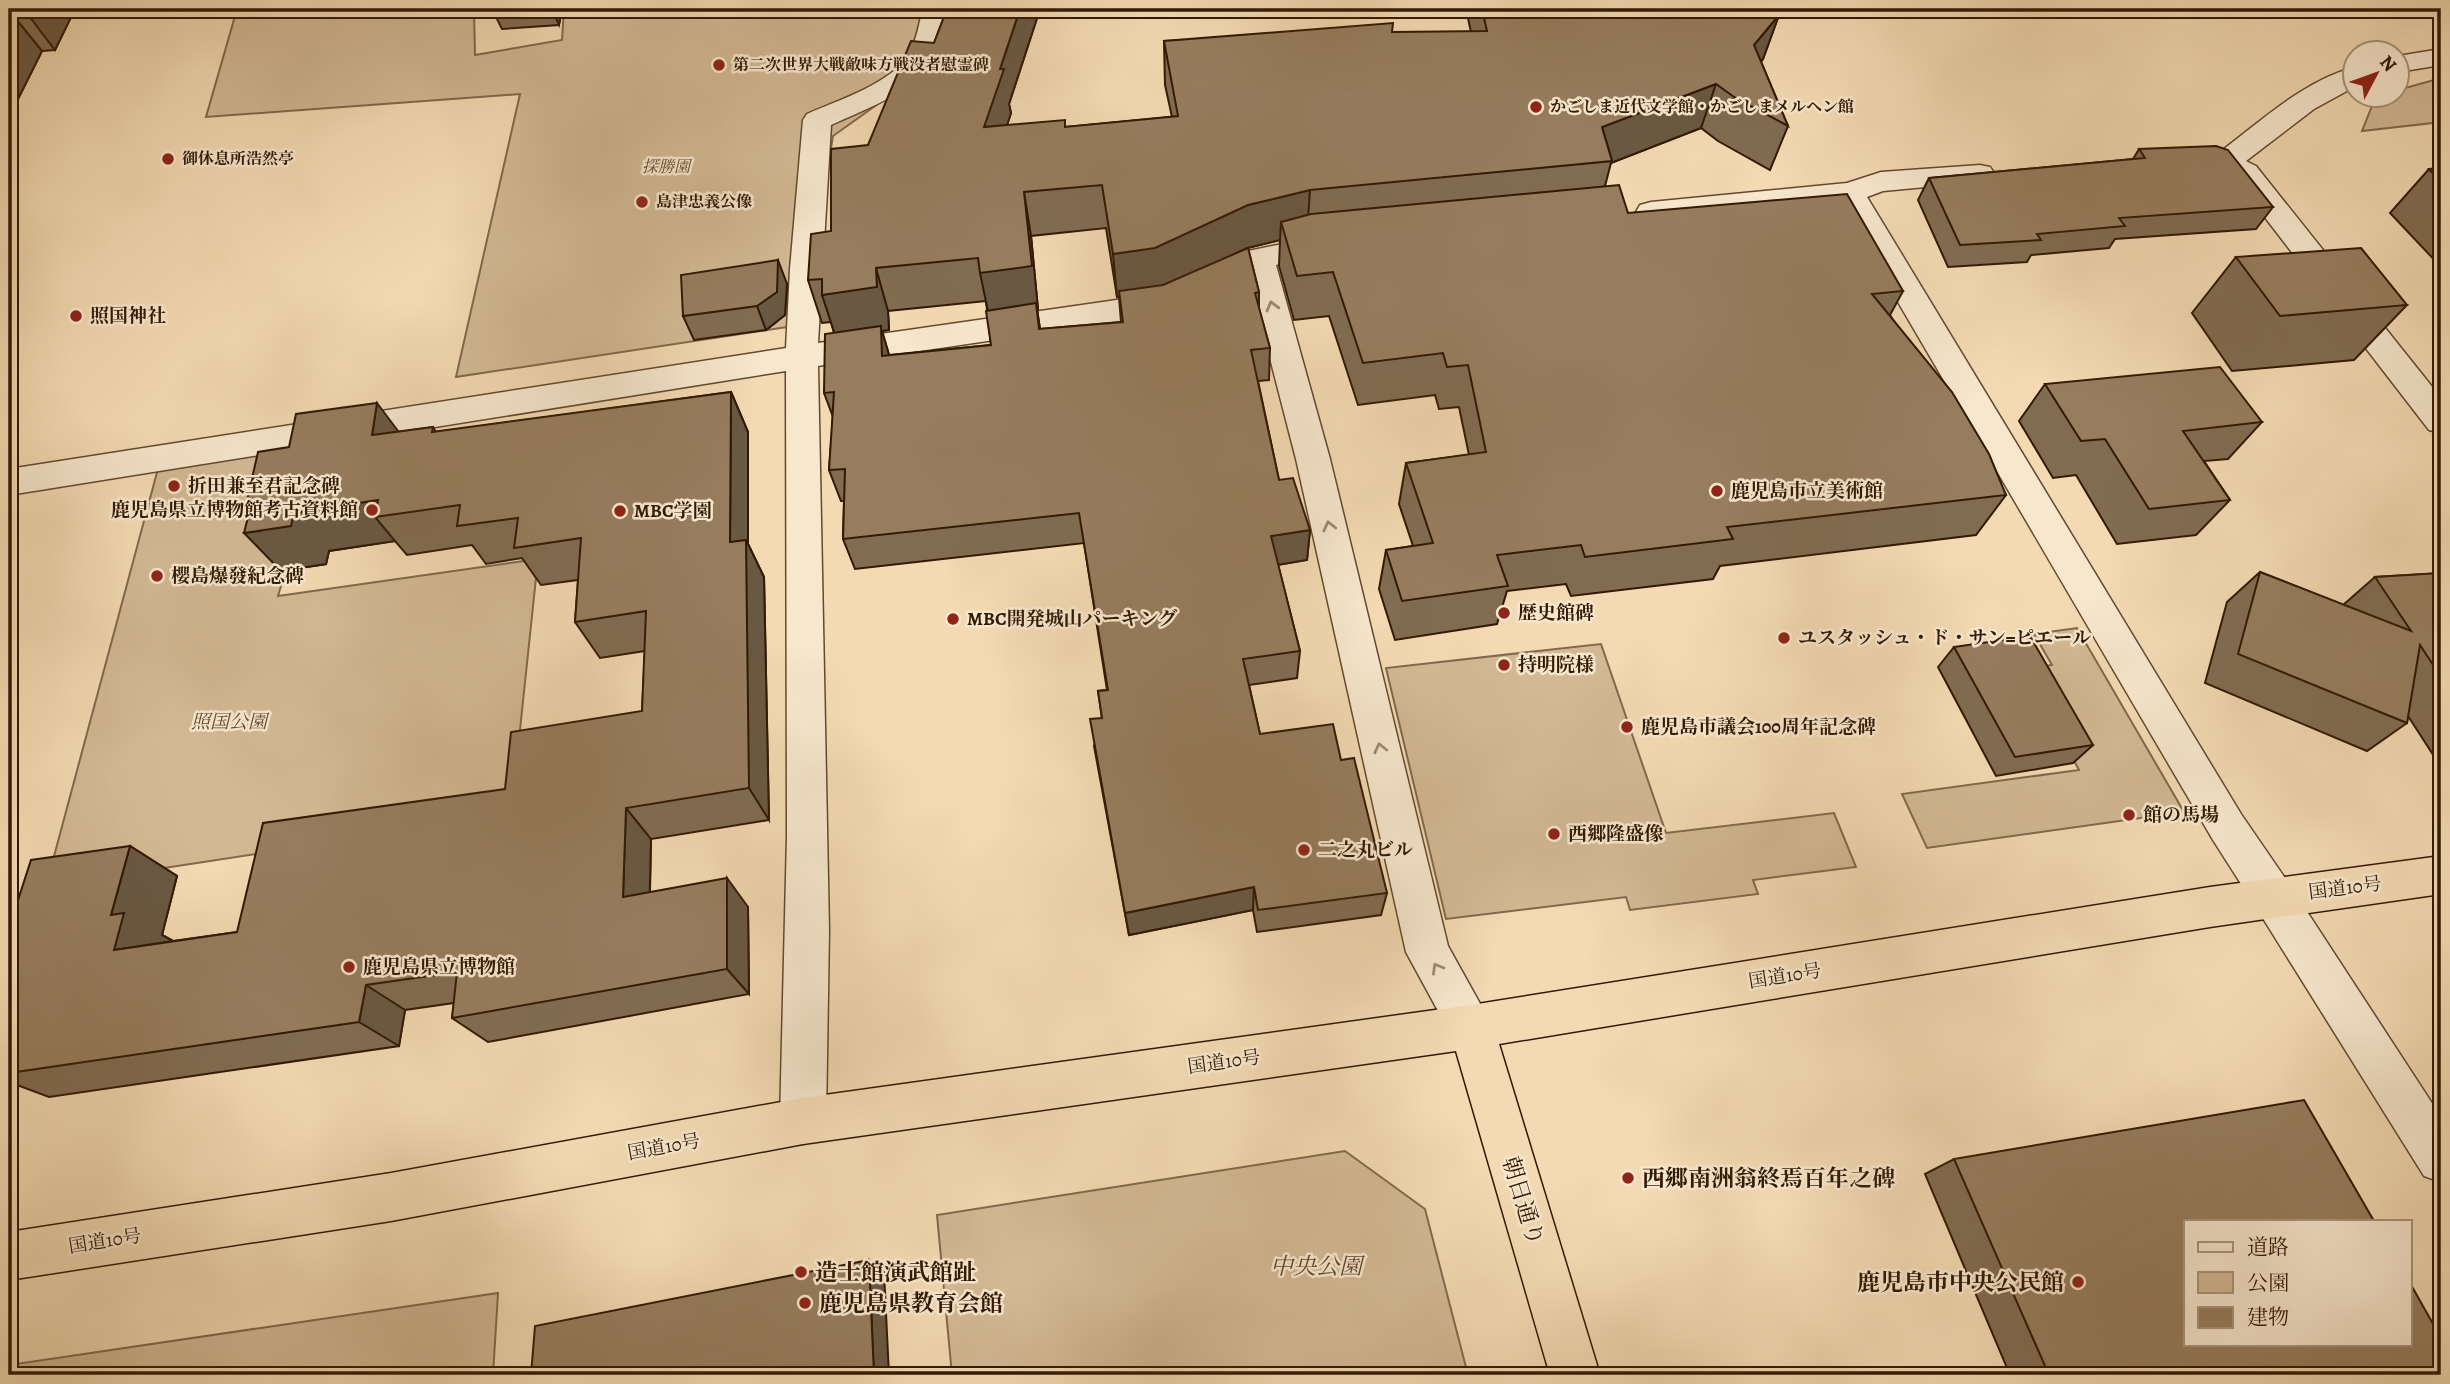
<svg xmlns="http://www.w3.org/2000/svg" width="2450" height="1384" font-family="Alegreya,'Noto Serif JP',serif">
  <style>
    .green { fill: #d2b994; stroke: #82694c; stroke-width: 2 }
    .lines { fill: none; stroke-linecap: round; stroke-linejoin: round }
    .minor-casing { stroke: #62492f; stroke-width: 3 }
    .tertiary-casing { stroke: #62492f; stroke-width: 3 }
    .trunk-casing { stroke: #321903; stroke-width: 3 }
    .minor { fill: #f7e7cd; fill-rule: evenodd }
    .tertiary { fill: #f7e7cd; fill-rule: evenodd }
    .trunk { fill: #f3dab2; fill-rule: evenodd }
    .wall { fill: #816c51; stroke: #321903; stroke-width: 2; fill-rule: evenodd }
    .shaded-wall { fill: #695842; stroke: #321903; stroke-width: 2 }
    .building { fill: #967d5e; stroke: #321903; stroke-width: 2 }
    .oneway { stroke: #9e8a72 }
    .poi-dot { fill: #8f2418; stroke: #f7e7cd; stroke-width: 2.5 }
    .labels { text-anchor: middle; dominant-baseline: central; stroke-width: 5; stroke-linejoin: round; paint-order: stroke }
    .far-poi-label { font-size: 16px; font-weight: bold; fill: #321903; stroke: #f7e7cd; text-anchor: start }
    .far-park-label { font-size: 16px; font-style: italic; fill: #62492e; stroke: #f7e7cd }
    .poi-label { font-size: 19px; font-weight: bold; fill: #321903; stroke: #f7e7cd; text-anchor: start }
    .park-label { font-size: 19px; font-style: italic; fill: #62492e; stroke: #f7e7cd }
    .street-label { font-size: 19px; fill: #321903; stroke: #f7e7cd }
    .near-poi-label { font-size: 23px; font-weight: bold; fill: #321903; stroke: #f7e7cd; text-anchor: start }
    .near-street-label { font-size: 23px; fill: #321903; stroke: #f7e7cd }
    .near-park-label { font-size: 23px; font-style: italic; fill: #62492e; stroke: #f7e7cd }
  </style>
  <rect width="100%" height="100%" fill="#f3dab2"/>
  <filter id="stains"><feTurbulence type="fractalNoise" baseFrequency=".00286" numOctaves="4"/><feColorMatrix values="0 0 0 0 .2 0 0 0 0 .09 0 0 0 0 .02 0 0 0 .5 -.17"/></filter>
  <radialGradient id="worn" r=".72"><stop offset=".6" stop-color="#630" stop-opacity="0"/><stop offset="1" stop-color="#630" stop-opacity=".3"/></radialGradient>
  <!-- green -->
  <path class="green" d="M237,9H474L475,55L562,40L564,9H928L920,74L833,136L825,185L787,327L456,377L520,94L206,117Z
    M2441,78V122L2362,131L2376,96L2398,94V90Z
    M322,447L278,596L538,559L511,815L46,886L159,465Z
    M2077,628L2184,812L1927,848L1902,794L2079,770L2024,669L2052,665L2034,634Z
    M1601,644L1666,833L1834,813L1856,867L1753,880L1758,894L1630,910L1626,897L1446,919L1386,668Z
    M1345,1151L1425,1209L1468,1375H952L937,1215Z
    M498,1293L493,1375H9V1365Z"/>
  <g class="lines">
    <defs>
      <path id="minor" d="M923,9H949C945,23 944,38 937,51C917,92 870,107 831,125L818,343L1158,294L1248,251L1330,234L1341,237L1345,244L1341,251L1276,265L1330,459L1448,946L1493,1027L1487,1042L1471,1049L1455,1042L1406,952L1296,459L1249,277L1164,315L818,366L829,930L826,1121L819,1137L803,1144L787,1137L780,1121L787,835L786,371L9,495V469L786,348L790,269L803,120L807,114C838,100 894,83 910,52C917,39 919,23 923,9Z
        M2441,49V65L2398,72V56Z
        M2356,67V86L2314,109L2246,161L2256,166L2441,398V433L2429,430L2236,180L2226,171L2216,169L2211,162L2216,155C2258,124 2303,80 2356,67Z
        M1980,165L1990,167L1995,174L1990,181L1883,191L1867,197L2241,814L2289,884L2295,898L2289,912L2274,918L2259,912L2213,840L1840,203L1651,222L1640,219L1636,212L1640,205L1651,202L1847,183L1881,172Z"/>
      <path id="tertiary" d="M2274,878L2289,884L2441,1117V1182L2424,1176L2259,912L2253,898L2259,884Z"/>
      <path id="trunk" d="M2441,856V894L2210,927L1499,1044L1600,1375H1550L1456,1051L803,1144L391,1221L9,1280V1232L391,1173L803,1098L1471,1005L2210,887Z"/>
    </defs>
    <!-- minor casing -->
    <use href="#minor" class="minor-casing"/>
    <!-- tertiary casing -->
    <use href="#tertiary" class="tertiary-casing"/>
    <!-- trunk casing -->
    <use href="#trunk" class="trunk-casing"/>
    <!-- minor -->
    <use href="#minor" class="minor"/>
    <!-- tertiary -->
    <use href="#tertiary" class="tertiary"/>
    <!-- trunk -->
    <use href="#trunk" class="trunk"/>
  </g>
  <!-- wall -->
  <path class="wall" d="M9,9H75L55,50L42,51L9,117Z
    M492,9H562L559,25L502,29Z
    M947,9H1040L1009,104L1011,113L1007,125L1065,127L1172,117L1165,85L1164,41L1392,32H1471L1466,9H1780L1779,15L1763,59L1761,62L1788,126L1770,170L1718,141L1701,128L1611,163L1605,186L1628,213L1903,291L1890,315L2006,495L1976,535L1720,566L1713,579L1571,596L1566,584L1507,591L1497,624L1395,640L1379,589L1386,550L1413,546L1399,504L1406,463L1469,455L1459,407L1439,409L1435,395L1358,405L1329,316L1294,320L1279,266L1280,240L1248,248L1259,292V309L1270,348L1269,380L1258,381L1279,480L1310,530L1307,560L1278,565L1300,651L1297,678L1249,685L1260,734L1341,760L1387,893L1381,915L1257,932L1253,910L1129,935L1094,746L1102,718L1098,691L1107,690L1084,543L855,569L843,539L844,501H841L829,470L833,417L824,393L834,333L831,322L822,323L808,280L831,231L868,145L934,43ZM1106,228L1117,297H1119L1121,322L1040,329L1037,309H1038L1031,236ZM986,301L991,345L889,355L882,331L889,330L888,311Z
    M2139,149L2273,207L2256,229L2115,239L2109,248L2031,255L2027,262L1948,267L1918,200L1929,178L2133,159Z
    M2441,168V267L2390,213L2429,169Z
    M2236,257L2407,305L2354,360L2232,371L2192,313Z
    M787,284L785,315L766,330L694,340L683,316Z
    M2045,384L2262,422L2228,459L2204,461L2230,500L2196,535L2117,544L2076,475L2053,478L2019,421Z
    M731,392L748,432V544L764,577L769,820L651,839L650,892L748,907L749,994L488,1042L452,1018L454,1003L405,1010L399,1046L49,1097L9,1082V928L130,846L177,876L162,935L173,941L237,932L505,789L642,711L645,651L600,658L575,622L578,580L541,585L522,558L486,564L472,545L407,555L395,541L329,551L326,564L281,571L248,518L244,514L399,432L433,427L436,432Z
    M2260,572L2343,605L2375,577L2441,573V764H2439L2408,716L2407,723L2367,751L2205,683L2227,602Z
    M1954,647L2093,745L2073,763L1996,776L1938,667Z
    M1954,1159L2441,1375H2010L1925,1174Z"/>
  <!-- shaded-wall -->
  <path class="shaded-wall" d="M27,9H75L55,50L26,12Z
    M552,9H562L559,25Z
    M1020,9H1040L1009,104L1011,113L992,171L984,127L1000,69Z
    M12,14L42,51L9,117V19Z
    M1779,15L1763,59L1738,89L1754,45Z
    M1716,84L1701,128L1611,163L1612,161L1602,127Z
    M1310,190L1307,233L1281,222L1280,240L1247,248L1157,291L1117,297L1113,254L1248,205Z
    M1024,192L1031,236L1038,309H1037L1041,336L989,316L980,273Z
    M778,260L787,284L785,315L766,330L757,306Z
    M876,268L888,311L889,330L882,331L890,358L891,388L836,338L822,295Z
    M731,392L748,432V544L764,577L769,820L749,788L730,542Z
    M377,403L407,443L372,435Z
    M378,500L375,517L395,541L329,551L326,564L281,571L244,533L260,531L244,514L294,513Z
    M1310,530L1307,560L1270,566L1271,536Z
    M626,808L651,839L649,925L623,897Z
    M130,846L177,876L162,935L173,941L114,950L111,915Z
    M727,878L748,907L749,994L727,969Z
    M1254,887L1253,910L1129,935L1125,913Z
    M366,985L405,1010L399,1046L359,1022Z
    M869,1260L884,1272L889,1375H874Z"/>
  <!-- building -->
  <path class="building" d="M9,9H27L26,12L12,14L9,19Z
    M947,9H1020L1000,69H1004L984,127L1065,120V127L1178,116L1164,41L1393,23L1392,32L1487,31L1482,9H1780L1779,15L1754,45L1788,126L1734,97L1716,84L1602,127L1612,161L1310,190L1248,205L1155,248L1113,254L1102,185L1024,192L1032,266L980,273L978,258L876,268L877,287L822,295V279L808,280L811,234L831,231V149L868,145L911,41L934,43Z
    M2216,146L2228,150L2273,207L2119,218L2125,226L2037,234L2041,240L1960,245L1929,178L2145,158L2139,149Z
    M2441,168V182L2429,169Z
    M1619,185L1628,213L1847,194L1903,291L1872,294L1952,392L1989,454L2006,495L1727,527L1733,539L1585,557L1581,545L1497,555L1508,586L1402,601L1386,550L1433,543L1406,463L1486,452L1468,365L1447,367L1443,353L1363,363L1333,272L1297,276L1281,222L1311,214Z
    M1248,248L1259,292L1255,293L1270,348L1251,350L1279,480L1293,478L1310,530L1271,536L1300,651L1243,659L1260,734L1333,724L1341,760L1354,758L1387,893L1258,910L1254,887L1125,913L1090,719L1102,718L1098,691L1108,690L1079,513L843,539L845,469L829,470L834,392L824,393L825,334L881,326L882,356L991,345L986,311L1036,303L1039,329L1123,322L1119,291L1163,285Z
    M2361,248L2407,305L2280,316L2236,257Z
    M778,260L777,292L757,306L683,316L681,275Z
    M2220,367L2262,422L2183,431L2230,500L2149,509L2105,439L2081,441L2045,384Z
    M731,392L730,542L746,540L749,788L626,808L623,897L727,878V969L452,1018L457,972L366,985L359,1022L9,1073V928L31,860L130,846L111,915L124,913L114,950L237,932L263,823L505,789L511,732L642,711L646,611L575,622L581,538L514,548L518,518L457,526L460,505L375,517L378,500L294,513L291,526L244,533L249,513L244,514L258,452L289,447L296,414L377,403L372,435L433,427L432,432Z
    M2260,572L2411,631L2375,577L2441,573V677L2420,645L2407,723L2238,654Z
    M2030,636L2093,745L2015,757L1954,647Z
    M2304,1100L2374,1221H2186V1344H2410V1283L2441,1338V1375H2049L1954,1159Z
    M869,1260L874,1375H531L535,1326Z"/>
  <!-- one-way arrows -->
  <defs><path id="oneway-chevron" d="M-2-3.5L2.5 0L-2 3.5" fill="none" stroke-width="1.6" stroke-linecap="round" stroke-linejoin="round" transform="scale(1.75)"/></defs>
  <g class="oneway">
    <use href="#oneway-chevron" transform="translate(1272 306) rotate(-105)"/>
    <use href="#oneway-chevron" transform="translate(1329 526) rotate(-103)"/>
    <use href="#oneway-chevron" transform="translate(1380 748) rotate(-103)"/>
    <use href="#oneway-chevron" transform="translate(1437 968) rotate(-120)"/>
  </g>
  <!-- markers -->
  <g class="poi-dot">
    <circle cx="719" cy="65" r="7"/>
    <circle cx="1536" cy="107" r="7"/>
    <circle cx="168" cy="159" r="7"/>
    <circle cx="642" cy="202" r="7"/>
    <circle cx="76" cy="316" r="7"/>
    <circle cx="174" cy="486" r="7"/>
    <circle cx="1717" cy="491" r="7"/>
    <circle cx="372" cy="510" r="7"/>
    <circle cx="620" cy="511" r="7"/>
    <circle cx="157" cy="576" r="7"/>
    <circle cx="1504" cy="613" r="7"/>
    <circle cx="953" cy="619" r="7"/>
    <circle cx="1784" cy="638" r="7"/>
    <circle cx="1504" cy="665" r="7"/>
    <circle cx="1627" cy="727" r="7"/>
    <circle cx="2129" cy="815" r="7"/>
    <circle cx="1554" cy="834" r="7"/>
    <circle cx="1304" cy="850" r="7"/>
    <circle cx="349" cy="967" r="7"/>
    <circle cx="1628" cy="1178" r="7"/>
    <circle cx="801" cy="1272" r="7"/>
    <circle cx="2078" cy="1282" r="7"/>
    <circle cx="805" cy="1303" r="7"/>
  </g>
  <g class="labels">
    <!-- far-poi labels -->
    <g class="far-poi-label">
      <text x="733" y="65">第二次世界大戦敵味方戦没者慰霊碑</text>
      <text x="1550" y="107">かごしま近代文学館・かごしまメルヘン館</text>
      <text x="182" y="159">御休息所浩然亭</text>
      <text x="656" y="202">島津忠義公像</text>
    </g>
    <!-- far-park labels -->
    <g class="far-park-label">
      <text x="666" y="167">探勝園</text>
    </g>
    <!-- poi labels -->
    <g class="poi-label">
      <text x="90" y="316">照国神社</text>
      <text x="188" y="486">折田兼至君記念碑</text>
      <text x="1731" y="491">鹿児島市立美術館</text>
      <text x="358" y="510" text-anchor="end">鹿児島県立博物館考古資料館</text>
      <text x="634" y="511">MBC学園</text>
      <text x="171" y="576">櫻島爆發紀念碑</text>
      <text x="1518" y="613">歴史館碑</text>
      <text x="967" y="619">MBC開発城山パーキング</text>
      <text x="1798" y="638">ユスタッシュ・ド・サン=ピエール</text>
      <text x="1518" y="665">持明院様</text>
      <text x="1641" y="727">鹿児島市議会100周年記念碑</text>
      <text x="2143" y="815">館の馬場</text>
      <text x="1568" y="834">西郷隆盛像</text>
      <text x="1318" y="850">二之丸ビル</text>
      <text x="363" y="967">鹿児島県立博物館</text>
    </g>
    <!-- park labels -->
    <g class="park-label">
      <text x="229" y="722">照国公園</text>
    </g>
    <!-- street labels -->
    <g class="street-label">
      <text transform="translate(2345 888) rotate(-7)">国道10号</text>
      <text transform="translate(1785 976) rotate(-9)">国道10号</text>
      <text transform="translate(1224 1062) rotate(-8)">国道10号</text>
      <text transform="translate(664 1147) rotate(-10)">国道10号</text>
      <text transform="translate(105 1241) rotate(-9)">国道10号</text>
    </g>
    <!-- near-poi labels -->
    <g class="near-poi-label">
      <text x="1642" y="1178">西郷南洲翁終焉百年之碑</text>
      <text x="815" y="1272">造士館演武館趾</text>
      <text x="2064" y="1282" text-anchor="end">鹿児島市中央公民館</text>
      <text x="819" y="1303">鹿児島県教育会館</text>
    </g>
    <!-- near-street labels -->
    <g class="near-street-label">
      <text transform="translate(1523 1201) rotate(73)">朝日通り</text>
    </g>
    <!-- near-park labels -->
    <g class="near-park-label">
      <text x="1316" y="1266">中央公園</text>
    </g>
  </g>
  <!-- margin -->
  <rect width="2450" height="1384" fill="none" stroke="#f3dab2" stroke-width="35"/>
  <rect x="10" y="10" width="2429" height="1363" fill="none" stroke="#321903" stroke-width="3.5"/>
  <rect x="18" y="18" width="2415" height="1349" fill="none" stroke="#321903" stroke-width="2"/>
  <!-- legend -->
  <rect x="2184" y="1220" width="228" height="126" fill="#f7e7cd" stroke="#a8957c" stroke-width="2"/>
  <rect x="2198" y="1242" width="35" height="10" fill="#f7e7cd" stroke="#a8957c" stroke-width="2"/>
  <text x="2247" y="1254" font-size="21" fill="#321903">道路</text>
  <rect x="2198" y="1272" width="35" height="21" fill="#d2b994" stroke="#a8957c" stroke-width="2"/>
  <text x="2247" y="1290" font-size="21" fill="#321903">公園</text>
  <rect x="2198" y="1307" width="35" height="21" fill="#967d5e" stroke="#a8957c" stroke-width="2"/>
  <text x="2247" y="1324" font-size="21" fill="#321903">建物</text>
  <!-- north arrow -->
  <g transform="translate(2376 74) rotate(49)"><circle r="33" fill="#f7e7cd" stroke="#a8957c" stroke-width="2"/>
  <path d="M0-5L12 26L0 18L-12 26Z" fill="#8f2418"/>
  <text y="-10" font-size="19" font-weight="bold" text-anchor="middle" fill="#321903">N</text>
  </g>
  <rect width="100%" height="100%" filter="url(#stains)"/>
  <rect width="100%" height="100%" fill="url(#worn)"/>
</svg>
